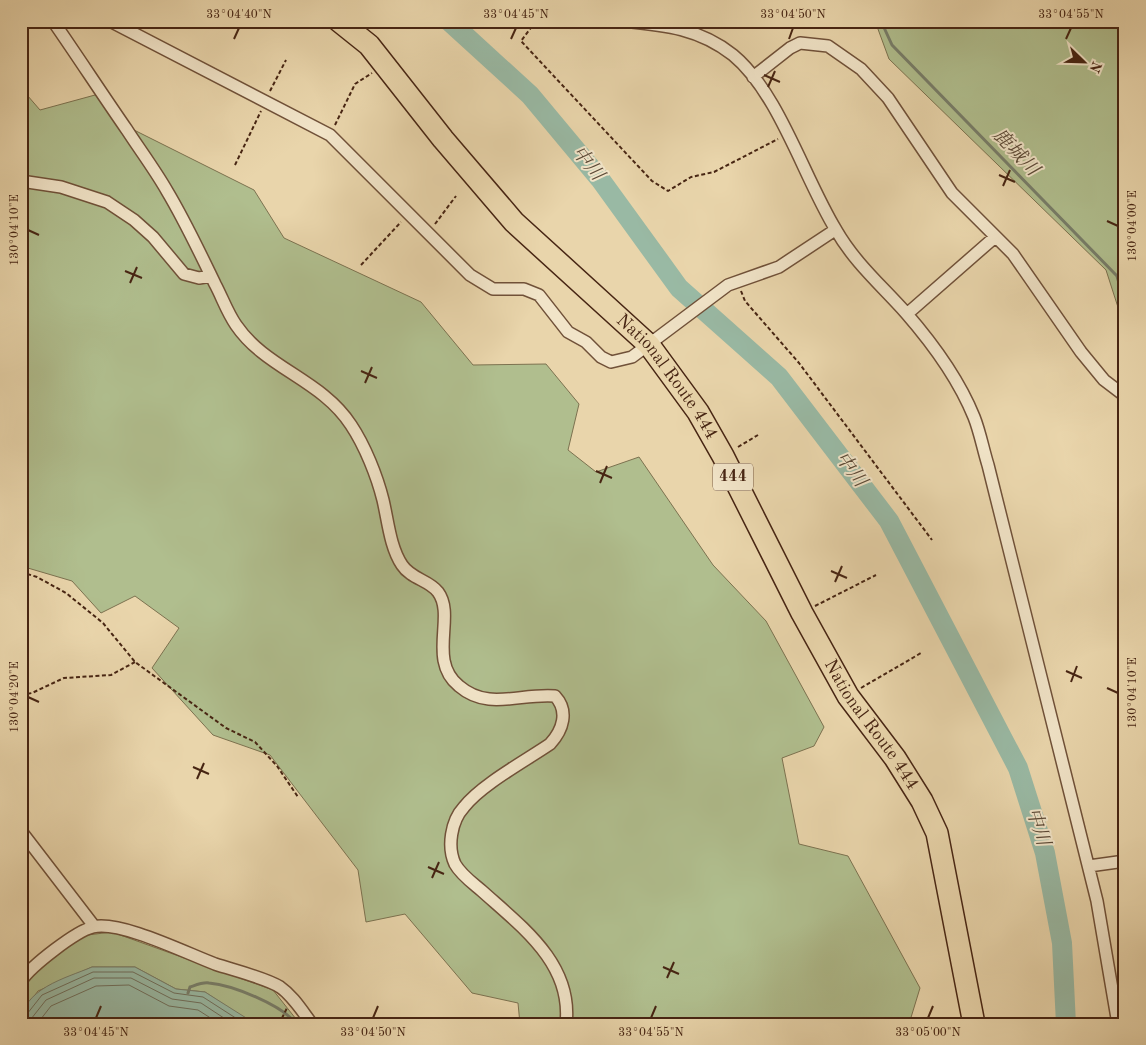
<svg xmlns="http://www.w3.org/2000/svg" width="1146" height="1045" font-family="'Old Standard TT','Noto Serif JP',serif">
  <style>
    .green { fill: #b0be8e; stroke: #7c7250 }
    .water { fill: #99b9a4; stroke: #787e6a }
    .lines { fill: none; stroke-linecap: round; stroke-linejoin: round }
    .shore { stroke: #706f5c; stroke-width: 1 }
    .stream { stroke: #787e6a; stroke-width: 3 }
    .river { stroke: #99b9a4; stroke-width: 20 }
    .street-casing { stroke: #705139; stroke-width: 14 }
    .highway-casing { stroke: #472513; stroke-width: 24 }
    .path { stroke: #472513; stroke-width: 2; stroke-dasharray: 4 2.5; stroke-linecap: butt }
    .street { stroke: #f1e4c8; stroke-width: 11 }
    .highway { stroke: #e9d5ab; stroke-width: 21 }
    .ticks { fill: none; stroke: #472513; stroke-width: 2 }
    .labels { text-anchor: middle; dominant-baseline: central; stroke-width: 4; stroke-linejoin: round; paint-order: stroke }
    .shield { fill: #f1e4c8; stroke: #7a5e49; stroke-width: 1 }
    .shield-label { font-size: 16px; font-weight: bold; fill: #472513 }
    .street-label { font-size: 18px; fill: #472513; stroke: #f1e4c8 }
    .water-label { font-size: 19px; font-style: italic; fill: #5c4a37; stroke: #f1e4c8 }
    .neatline { fill: none; stroke: #472513; stroke-width: 2 }
    .ticks-label { font-size: 12px; text-anchor: middle; fill: #472513 }
  </style>
  <rect width="100%" height="100%" fill="#e9d5ab"/>
  <filter id="stains"><feTurbulence type="fractalNoise" baseFrequency=".004" numOctaves="4"/><feColorMatrix values="0 0 0 0 .2 0 0 0 0 .09 0 0 0 0 .02 0 0 0 .5 -.17"/></filter>
  <radialGradient id="worn" r=".72"><stop offset=".6" stop-color="#630" stop-opacity="0"/><stop offset="1" stop-color="#630" stop-opacity=".3"/></radialGradient>
  <!-- green -->
  <path class="green" d="M875,21H1125V329L1106,270L889,59Z
    M21,88L40,110L95,95L134,130L254,190L284,238L421,302L473,365L546,364L579,404L568,450L596,472L639,457L713,565L766,621L824,727L814,746L782,758L799,844L848,856L920,988L909,1024H520L518,1003L472,993L405,914L366,922L358,870L270,755L213,735L152,668L179,628L135,596L101,613L72,581L21,566Z
    M112,932L273,990L300,1024H249L250,1022L205,992L176,989L135,967H92L38,991L21,1014V959L28,964L63,938Z"/>
  <!-- water -->
  <path class="water" d="M92,967H135L176,989L205,992L251,1021L249,1024H21C21,989 66,978 92,967Z"/>
  <g class="lines">
    <!-- shore -->
    <path class="shore" d="M21,1016L27,1014L42,995L93,972H133L174,993L203,997L245,1024
      M21,1022L31,1019L46,1000L94,978H131L172,999L201,1003L233,1024
      M37,1024L51,1006L96,986L129,985L169,1006L198,1010L220,1024"/>
    <!-- stream -->
    <path class="stream" d="M881,21L892,45L1117,276L1125,305
      M188,993L190,987C196,985 203,982 209,983C232,985 283,1005 296,1024"/>
    <!-- river -->
    <path class="river" d="M449,21L530,95L600,179L679,288L779,377L889,521L1018,768L1045,853L1062,943L1066,1024"/>
    <defs>
      <path id="street" d="M53,21C78,57 102,94 127,130C140,150 155,170 167,191C185,221 200,253 215,284C222,297 227,312 236,325C266,369 321,379 351,425C365,446 377,476 383,500C388,521 390,547 402,565C411,579 429,580 438,592C456,616 427,660 459,686C488,711 520,693 555,696C569,711 563,730 550,744C525,761 481,785 464,807C451,821 447,847 455,864C461,875 474,884 482,891C522,927 573,964 566,1024
        M110,21L330,135L470,275L493,289H524L539,295L568,332L586,342L601,357L611,362L632,357L728,285L779,267L835,230
        M623,21C664,25 699,28 733,55C779,93 804,178 836,230C855,263 881,285 906,313C933,344 959,380 974,417C980,432 983,449 988,465L1097,901L1118,1024
        M753,77L790,48L800,43L828,46L861,69L888,98L952,193L1013,254L1081,352L1104,380L1125,396
        M21,181L61,187L107,202L134,220L153,237L184,274L199,278L211,276
        M907,314L995,237
        M21,831L94,926
        M1089,866L1125,861
        M21,981C31,966 76,931 93,927C120,920 188,954 215,964C233,970 266,978 280,987C293,996 302,1011 312,1024"/>
      <g id="highway">
        <path id="s1" d="M339,21L369,45L443,139L514,222L649,345L698,412L723,456L802,613L848,696L895,758L922,801L937,833L974,1024"/>
      </g>
    </defs>
    <!-- street casing -->
    <use href="#street" class="street-casing"/>
    <!-- highway casing -->
    <use href="#highway" class="highway-casing"/>
    <!-- path -->
    <path class="path" d="M536,21L521,41L652,181L668,191L691,177L714,172L778,139
      M270,91L286,60
      M335,125L355,84L372,73
      M235,165L261,111
      M435,224L456,196
      M361,265L401,222
      M741,291L745,301L799,363L932,540
      M738,447L758,435
      M21,572L37,577L66,593L103,623L135,662L226,728L255,742L277,766L298,797
      M815,606L876,575
      M861,688L921,653
      M21,695L32,693L64,678L111,675L135,662
      M279,1024L287,1008"/>
    <!-- street -->
    <use href="#street" class="street"/>
    <!-- highway -->
    <use href="#highway" class="highway"/>
  </g>
  <!-- ticks -->
  <path class="ticks" d="M234,39L239,28M511,39L516,28M789,39L793,28M1066,39L1071,28M764,75L780,82M768,87L775,71M999,175L1015,182M1003,186L1010,170M1107,221L1118,226M28,230L39,235M125,271L142,278M130,283L137,267M361,371L377,378M365,383L372,367M596,471L612,478M600,483L607,466M831,571L847,578M835,582L842,566M1066,671L1082,678M1071,682L1077,666M1107,688L1118,693M28,697L39,702M193,767L209,774M197,779L204,763M428,867L444,874M432,878L439,862M663,967L679,974M667,978L674,962M96,1018L101,1006M373,1018L378,1006M651,1018L656,1006M928,1018L933,1006"/>
  <g class="labels">
    <!-- shield labels -->
    <rect class="shield" x="713" y="463.5" width="40" height="27" rx="4"/>
    <g class="shield-label">
      <text x="733" y="477">444</text>
    </g>
    <!-- street labels -->
    <g class="street-label">
      <text stroke="none"><textPath href="#s1" startOffset="486">National Route 444</textPath></text>
      <text stroke="none"><textPath href="#s1" startOffset="891">National Route 444</textPath></text>
    </g>
    <!-- water labels -->
    <g class="water-label">
      <text transform="translate(1015 153) rotate(46)">鹿城川</text>
      <text transform="translate(587 164) rotate(51)">中川</text>
      <text transform="translate(850 470) rotate(53)">中川</text>
      <text transform="translate(1037 827) rotate(72)">中川</text>
    </g>
  </g>
  <!-- margin -->
  <rect width="1146" height="1045" fill="none" stroke="#e9d5ab" stroke-width="55"/>
  <!-- north arrow -->
  <g transform="translate(1084 62) rotate(113)" stroke="#f1e4c8" stroke-width="4" paint-order="stroke">
  <path d="M0-4L9 19L0 12L-9 19Z" fill="#472513"/>
  <text y="-8" font-size="14" font-weight="bold" text-anchor="middle" fill="#472513">N</text>
  </g>
  <rect x="28" y="28" width="1090" height="990" class="neatline"/>
  <g class="ticks-label">
    <text x="239" y="18">33°04'40"N</text>
    <text x="516" y="18">33°04'45"N</text>
    <text x="793" y="18">33°04'50"N</text>
    <text x="1071" y="18">33°04'55"N</text>
    <text transform="translate(1132 226) rotate(-90)" y="4">130°04'00"E</text>
    <text transform="translate(14 230) rotate(-90)" y="4">130°04'10"E</text>
    <text transform="translate(1132 693) rotate(-90)" y="4">130°04'10"E</text>
    <text transform="translate(14 697) rotate(-90)" y="4">130°04'20"E</text>
    <text x="96" y="1036">33°04'45"N</text>
    <text x="373" y="1036">33°04'50"N</text>
    <text x="651" y="1036">33°04'55"N</text>
    <text x="928" y="1036">33°05'00"N</text>
  </g>
  <rect width="100%" height="100%" filter="url(#stains)"/>
  <rect width="100%" height="100%" fill="url(#worn)"/>
</svg>
